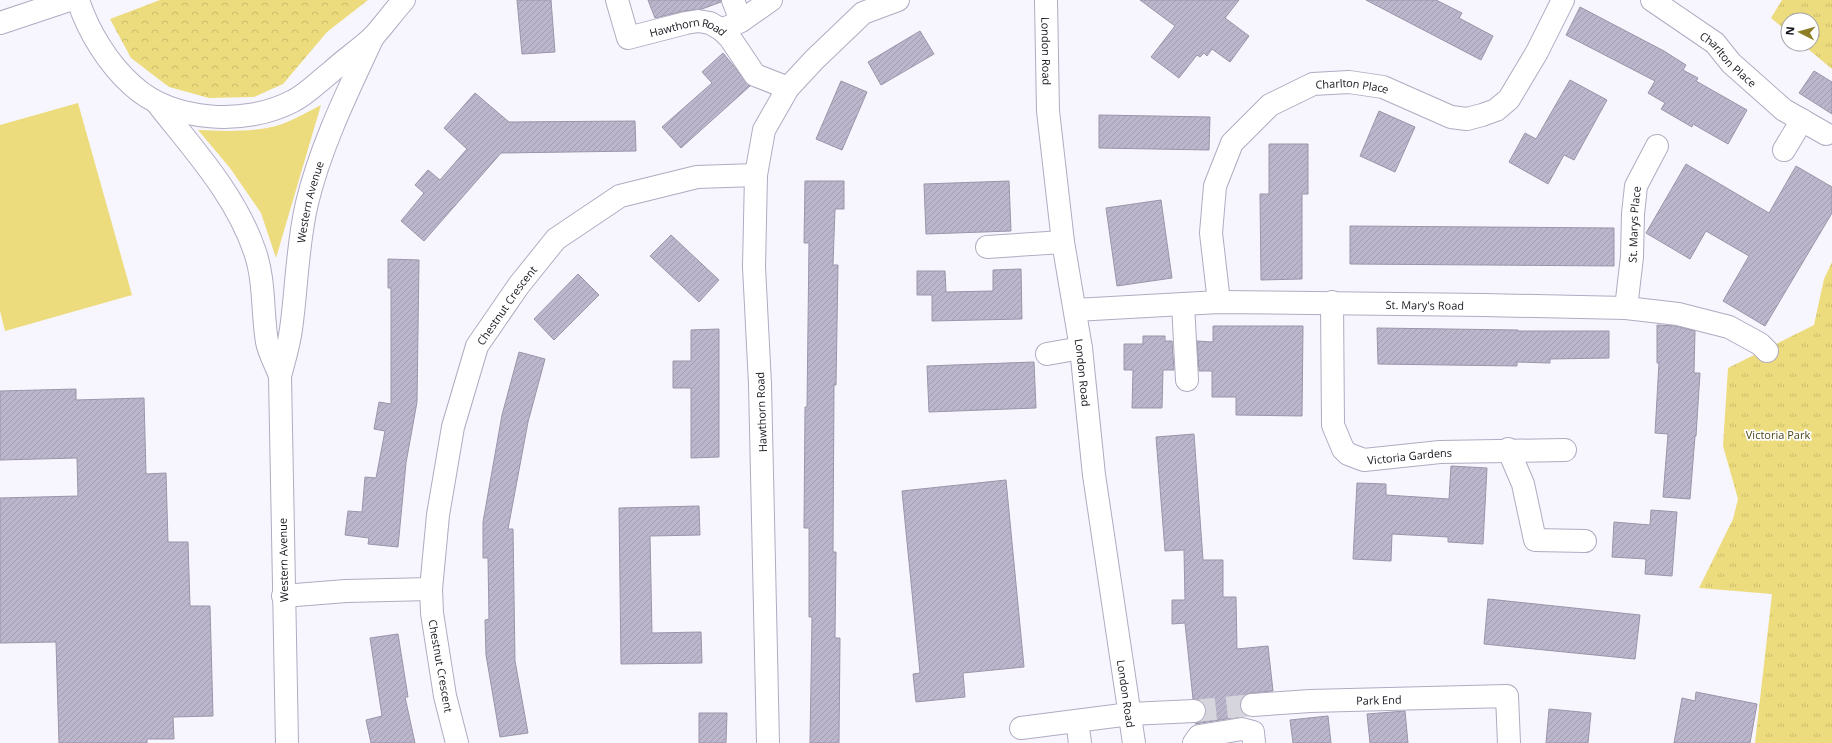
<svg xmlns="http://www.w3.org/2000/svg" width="1832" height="743" font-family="'Open Sans',sans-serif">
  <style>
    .grass { fill: #eddc7e }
    .forest { fill: url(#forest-crowns) }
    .park { fill: url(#park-tufts) }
    .building { fill: url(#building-hatch); stroke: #9b95aa }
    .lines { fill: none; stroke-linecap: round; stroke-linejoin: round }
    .minor-tunnel { stroke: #d6d4dc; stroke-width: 22; stroke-dasharray: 22 11; stroke-linecap: butt }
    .minor-casing { stroke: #b1abc1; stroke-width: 24 }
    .major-casing { stroke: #b1abc1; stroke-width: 24 }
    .highway-casing { stroke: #b1abc1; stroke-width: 24 }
    .minor { stroke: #fff; stroke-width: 22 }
    .major { stroke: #fff; stroke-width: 22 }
    .highway { stroke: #fff; stroke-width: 22 }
    .labels { text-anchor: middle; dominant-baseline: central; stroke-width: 3.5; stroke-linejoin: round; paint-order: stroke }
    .street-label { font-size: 11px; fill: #18161e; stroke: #fff }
    .park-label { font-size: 11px; fill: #4d461a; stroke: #fff }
  </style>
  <defs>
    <pattern id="forest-crowns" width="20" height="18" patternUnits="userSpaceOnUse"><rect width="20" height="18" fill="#eddc7e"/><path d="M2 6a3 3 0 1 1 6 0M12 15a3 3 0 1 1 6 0" fill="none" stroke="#cabc6c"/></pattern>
    <pattern id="park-tufts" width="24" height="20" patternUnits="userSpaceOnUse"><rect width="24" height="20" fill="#eddc7e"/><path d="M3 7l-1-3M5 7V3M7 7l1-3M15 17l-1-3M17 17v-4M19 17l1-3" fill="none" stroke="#cabc6c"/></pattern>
    <pattern id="building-hatch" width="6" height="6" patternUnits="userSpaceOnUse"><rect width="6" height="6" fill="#bcb6cc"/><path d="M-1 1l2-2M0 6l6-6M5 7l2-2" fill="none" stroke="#a19caf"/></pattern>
  </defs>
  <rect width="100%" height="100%" fill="#f7f5fe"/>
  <!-- grass -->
  <path class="grass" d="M78,103L132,295L5,331L0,311V125Z
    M321,105L276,258L261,213L230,168L198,130C221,131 244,132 267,128C286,125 303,114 321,105Z"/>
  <!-- forest -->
  <path class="forest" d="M160,0H368L327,32L283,84L254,97L209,98L169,87L131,58L110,19Z"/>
  <!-- park -->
  <path class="park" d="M1782,0H1832V69L1802,44H1812V20H1788V32L1771,18Z
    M1832,262V743H1755L1772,594L1699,588L1733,519L1738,499L1723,446L1728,368L1814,325L1824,279Z"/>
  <!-- building -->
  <path class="building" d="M517,0H551L555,52L522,54Z
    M648,0H720L721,2L702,9L684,11L655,18Z
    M1140,0H1239L1225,18L1249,36L1230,62L1212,49L1207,56L1204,53L1200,57L1197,55L1179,78L1151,57L1175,26Z
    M1366,0H1436L1462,13L1459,18L1493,36L1481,60Z
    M1580,7L1664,51L1686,65L1683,70L1698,78L1696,81L1747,110L1728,144L1693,124L1692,127L1661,109L1665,103L1648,93L1655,81L1566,35Z
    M920,31L934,54L881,85L868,62Z
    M723,53L750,86L681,148L662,127L712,83L702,72Z
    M1814,71L1832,82V114L1799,93Z
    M1570,80L1607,100L1574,160L1564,155L1548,184L1509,162L1525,133L1536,139Z
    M841,81L867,92L842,150L816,139Z
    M475,93L509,122L635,121L636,151L501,153L424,241L401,221L424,193L415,185L428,170L440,180L467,149L444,128Z
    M1379,111L1415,127L1395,172L1360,156Z
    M1099,115L1210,117L1209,150L1099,148Z
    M1269,144H1308V194H1302V279L1261,280L1260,194H1269Z
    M1686,164L1769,213L1796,166L1832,187V213L1765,326L1723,301L1749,256L1706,231L1690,259L1646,233Z
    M805,181H844V209H835L833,265H838L836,385H834L833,552H836L835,638H840L839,743H810L812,617H809V528H804L805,407H807L809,243H804Z
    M1009,181L1011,231L926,234L924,184Z
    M1161,200L1172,278L1117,286L1106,208Z
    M1350,226L1614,228V266L1350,264Z
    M671,235L719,280L699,302L650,256Z
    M388,259L419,260L417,402L406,463L398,547L368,544L369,538L345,535L348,511L362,512L365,477L376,478L385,431L374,429L379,402L391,404V288H388Z
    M1021,269L1022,319L932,321V295H917V271H945L946,292L993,291V270Z
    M578,274L599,295L554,340L534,319Z
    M1657,325L1676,326L1695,331L1694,373H1700L1696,436H1695L1690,499L1663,497L1668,434L1655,433L1659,363H1657Z
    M1213,326H1303L1302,416L1236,415V397H1212V371H1199L1197,341L1213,342Z
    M1377,328L1518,330V331H1609V358L1550,359V363L1517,362V366L1378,364Z
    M719,329V457L691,458V388H673V361H691V330Z
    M1143,336H1165V341H1172L1174,370H1163L1162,408H1132L1133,370H1124V344H1143Z
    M519,352L545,359L528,422L508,529H513L515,661L528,733L500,737L486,655L485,620L489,619L488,558H483V522L502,415Z
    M1034,362L1036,408L929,412L927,366Z
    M76,389V400L144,398L146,474L166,473L168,542H188L190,606H210L213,716L173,717L174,739H147V743H59L56,642L0,643V498L78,496L77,458L0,460V391Z
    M1194,434L1203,560H1223V597H1236L1237,649L1268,646L1273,691L1251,693L1245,695L1241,700H1237L1239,717L1195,724L1205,717L1206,710L1205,705L1200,700L1193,699L1185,623L1172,624V600H1185L1184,550L1165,551L1156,437Z
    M1451,466L1487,468L1483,544L1448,542V537L1392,534L1391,561L1353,559L1357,483L1386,484V495L1449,499Z
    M1006,480L1024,667L963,673L965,697L916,702L913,674L920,673L902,491Z
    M699,506L700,535L650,536L652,633L701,632L702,663L621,664L619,508Z
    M1651,510L1677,512L1672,576L1645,574L1646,559L1612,557L1614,522L1650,525Z
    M1488,599L1640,615L1635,659L1484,644Z
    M398,634L408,697H405L415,743H371L366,720L382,716L370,638Z
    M1696,692L1757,704L1750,743H1674L1682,698L1695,701Z
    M1549,709L1591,713L1588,743H1546Z
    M1405,711L1408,743H1370L1367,714Z
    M699,713H727L726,743H699Z
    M1328,716L1331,743H1293L1290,720Z"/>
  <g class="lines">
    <!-- minor-tunnel -->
    <path class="minor-tunnel" d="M1194,711L1252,705"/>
    <defs>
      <g id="minor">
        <path id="s1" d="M617,0L628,38L686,23L698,21L710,23L722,30L730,38L755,75L788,88"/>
        <path d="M733,0L741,21"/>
        <path id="s2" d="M1046,0L1048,111L1063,242L1081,348L1094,475L1134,743"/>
        <path id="s3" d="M1652,0L1715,43L1731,63L1784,110L1826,134"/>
        <path d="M722,30L741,21L771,0"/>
        <path d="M1784,150L1802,120"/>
        <path d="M987,247L1063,242"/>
        <path id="s4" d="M1219,302L1211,233L1215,186L1232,143L1270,105L1313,84L1349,82L1383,87L1451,117L1467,119L1482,115L1496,110L1509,99L1537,52L1563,0"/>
        <path id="s5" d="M1332,302L1333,425L1343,449L1348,454L1364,460L1440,452L1565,450"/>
        <path d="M1183,304L1187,380"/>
        <path id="s6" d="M1626,308L1632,257L1633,214L1636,186L1657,146"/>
        <path id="s7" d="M1075,310L1219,302L1484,305L1626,308L1678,314L1729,327L1760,344L1767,351"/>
        <path d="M1047,354L1081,348"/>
        <path d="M1508,449L1523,484L1535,540L1585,541"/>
        <path d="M283,596L346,591L431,589"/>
        <path id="s8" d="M1252,705L1310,701L1507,696L1509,743"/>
        <path d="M1077,721L1080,743"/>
        <path d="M1021,728L1130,714L1194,711"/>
        <path id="s9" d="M457,743L445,696L432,613L431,589L438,515L453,427L477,346L519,285L556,239L620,196L697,177L756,175"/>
        <path d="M768,743L760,384L754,267L756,175L764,130L788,88L814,60L863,13L898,0"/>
        <path d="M1194,743L1199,736L1242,729L1253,732L1254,743"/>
      </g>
      <g id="major">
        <path d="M78,0C88,31 108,64 133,86C173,122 246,126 293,101C307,94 318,82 331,72C344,60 360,49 373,37C384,25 393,12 404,0"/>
        <path d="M157,103C193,149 236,195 255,252C265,281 262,312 267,342C269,353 276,365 280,376"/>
        <path id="s10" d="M287,743L280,376C284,361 289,345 291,329C297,287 297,245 307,203C321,145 348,91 373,37"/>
      </g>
      <path id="highway" d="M0,23L69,0"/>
    </defs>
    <!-- minor casing -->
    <use href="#minor" class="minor-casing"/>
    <!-- major casing -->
    <use href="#major" class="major-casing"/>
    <!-- highway casing -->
    <use href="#highway" class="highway-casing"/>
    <!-- minor -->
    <use href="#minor" class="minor"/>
    <!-- major -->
    <use href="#major" class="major"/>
    <!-- highway -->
    <use href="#highway" class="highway"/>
  </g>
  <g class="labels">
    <!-- street labels -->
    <g class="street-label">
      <text stroke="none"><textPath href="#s1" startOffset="102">Hawthorn Road</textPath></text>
      <text stroke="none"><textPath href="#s2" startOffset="51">London Road</textPath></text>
      <text stroke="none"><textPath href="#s3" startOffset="97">Charlton Place</textPath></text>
      <text stroke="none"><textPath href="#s4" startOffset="304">Charlton Place</textPath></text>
      <text stroke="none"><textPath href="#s10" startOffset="544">Western Avenue</textPath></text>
      <text stroke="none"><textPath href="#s6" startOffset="84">St. Marys Place</textPath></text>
      <text stroke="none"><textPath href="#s7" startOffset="350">St. Mary's Road</textPath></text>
      <text stroke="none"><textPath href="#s9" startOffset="455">Chestnut Crescent</textPath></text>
      <text stroke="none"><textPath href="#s2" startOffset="375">London Road</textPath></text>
      <text transform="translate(761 412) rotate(-92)">Hawthorn Road</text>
      <text stroke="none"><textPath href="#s5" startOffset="219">Victoria Gardens</textPath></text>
      <text transform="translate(283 560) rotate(-91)">Western Avenue</text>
      <text transform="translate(441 666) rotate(80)">Chestnut Crescent</text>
      <text stroke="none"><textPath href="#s2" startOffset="699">London Road</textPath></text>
      <text stroke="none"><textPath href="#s8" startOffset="127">Park End</textPath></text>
    </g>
    <!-- park labels -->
    <g class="park-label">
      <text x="1778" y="434">Victoria Park</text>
    </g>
  </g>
  <!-- north arrow -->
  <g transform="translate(1800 32) rotate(276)"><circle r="19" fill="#ffffff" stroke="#a3a2a5"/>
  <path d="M0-3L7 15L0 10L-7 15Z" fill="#8e7f26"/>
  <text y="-6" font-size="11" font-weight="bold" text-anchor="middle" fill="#18161e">N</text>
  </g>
</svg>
